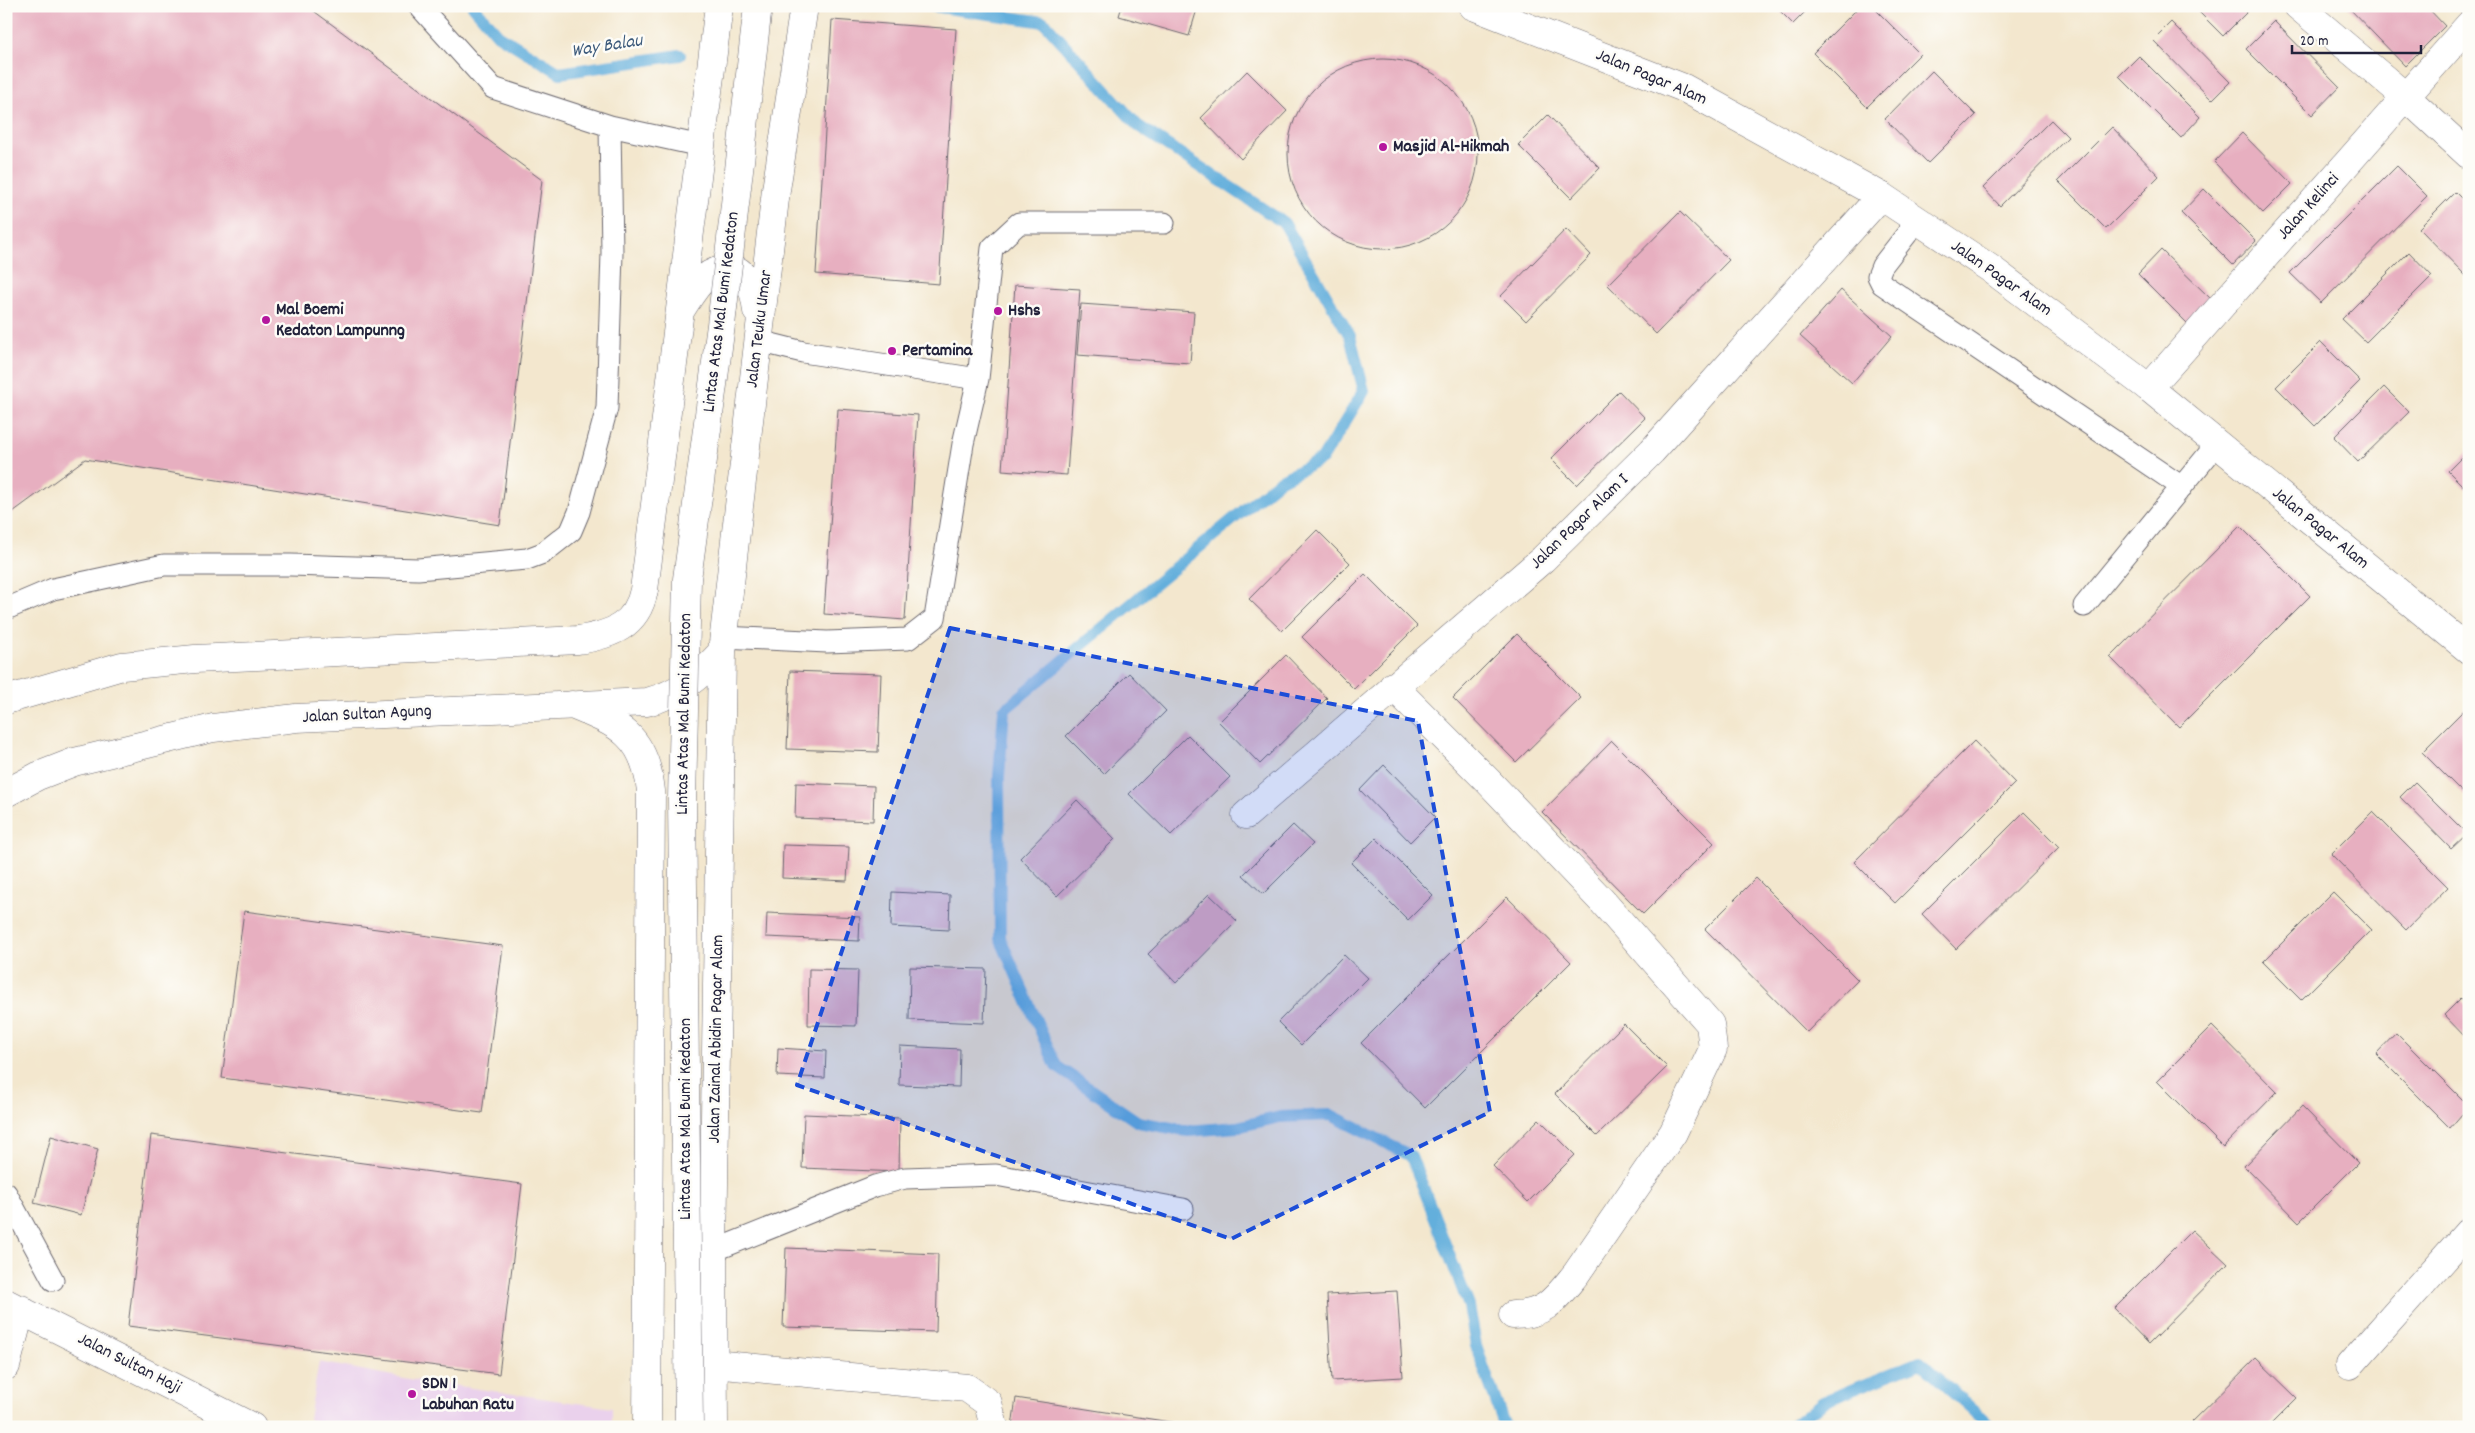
<svg xmlns="http://www.w3.org/2000/svg" width="2475" height="1433" font-family="Dekko,sans-serif">
  <style>
    .built { fill: #ead1ec }
    .lines { fill: none; stroke-linecap: round; stroke-linejoin: round }
    .stream { stroke: #64afdc; stroke-width: 12 }
    .building { fill: #e7afc0 }
    .service-casing { stroke: #6b676e; stroke-width: 23 }
    .minor-casing { stroke: #6b676e; stroke-width: 29 }
    .tertiary-casing { stroke: #6b676e; stroke-width: 29 }
    .primary-casing { stroke: #6b676e; stroke-width: 29 }
    .service { stroke: #fff; stroke-width: 21 }
    .minor { stroke: #fff; stroke-width: 28 }
    .tertiary { stroke: #fff; stroke-width: 28 }
    .primary { stroke: #fff; stroke-width: 28 }
    .trunk-bridge-casing { stroke: #6b676e; stroke-width: 29; stroke-linecap: butt }
    .trunk-bridge { stroke: #fff; stroke-width: 28 }
    .marked { fill: #1d4ed8; fill-opacity: 0.2; stroke: #1d4ed8; stroke-width: 4; stroke-dasharray: 10 6; stroke-linejoin: round }
    .poi-dot { fill: #b5179e; stroke: #fdfcf7; stroke-width: 2 }
    .labels { text-anchor: middle; dominant-baseline: central; stroke-width: 5; stroke-linejoin: round; paint-order: stroke }
    .street-label { font-size: 18px; fill: #22223b; stroke: #fdfcf7 }
    .poi-label { font-size: 18px; font-weight: bold; fill: #22223b; stroke: #fdfcf7; text-anchor: start }
    .water-label { font-size: 19px; font-style: italic; fill: #3c5a7b; stroke: #fdfcf7 }
  </style>
  <rect width="100%" height="100%" fill="#fdfcf7"/>
  <filter id="ink" filterUnits="userSpaceOnUse"><feTurbulence type="fractalNoise" baseFrequency=".02" numOctaves="2"/><feDisplacementMap in="SourceGraphic" scale="10" xChannelSelector="R" yChannelSelector="G"/><feConvolveMatrix kernelMatrix="1 2 1 2 8 2 1 2 1" color-interpolation-filters="sRGB"/></filter>
  <filter id="wash" filterUnits="userSpaceOnUse"><feTurbulence type="fractalNoise" baseFrequency=".0096" numOctaves="4" result="noise"/><feDisplacementMap in="SourceGraphic" scale="20" xChannelSelector="R" yChannelSelector="G"/><feGaussianBlur stdDeviation="1.12" result="paint"/><feColorMatrix in="noise" values="0 0 0 0 0 0 0 0 0 0 0 0 0 0 0 0 0 1.4 0 .05"/><feComposite in="paint" operator="in"/></filter>
  <g filter="url(#wash)">
    <rect width="100%" height="100%" fill="#f3e7ce"/>
    <!-- built -->
    <path class="built" d="M319,1362L409,1379L612,1408V1427H321L309,1419Z"/>
    <g class="lines">
      <!-- stream -->
      <path class="stream" d="M473,6L498,35L560,73L680,55
        M933,6L1044,22L1137,125L1284,223L1350,336L1364,391L1322,459L1279,481L1004,710L999,776L1000,938L1056,1066L1138,1122L1188,1131L1237,1127L1280,1117L1331,1115L1411,1156L1469,1306L1476,1346L1505,1427
        M1792,1427L1823,1402L1920,1362L1992,1427"/>
    </g>
    <g id="blocks">
      <!-- building -->
      <path class="building" d="M6,6H307L542,180L500,525L85,459L6,517Z
        M1122,6H1198L1189,36L1119,16Z
        M1775,6H1811L1793,24Z
        M1860,6H1872L1920,54L1867,107L1813,53Z
        M2193,6H2253L2223,36Z
        M2347,6H2426L2445,26L2405,66Z
        M832,20L956,29L939,284L816,274Z
        M2274,21L2339,87L2312,115L2246,49Z
        M2171,22L2230,82L2212,100L2153,40Z
        M2139,56L2200,117L2181,138L2119,76Z
        M1288 154a95 95 0 1 1 190 0a95 95 0 1 1-190 0Z
        M1247,71L1287,111L1241,159L1201,118Z
        M1932,71L1976,115L1928,163L1885,119Z
        M1548,115L1600,168L1571,198L1518,145Z
        M2051,120L2068,137L2000,206L1983,188Z
        M2112,127L2159,176L2106,229L2058,181Z
        M2242,133L2292,184L2263,213L2214,162Z
        M2397,166L2427,196L2321,303L2290,273Z
        M2204,189L2256,241L2233,265L2181,213Z
        M2455,192L2469,206V274L2466,276L2419,228Z
        M1680,212L1729,260L1656,334L1608,285Z
        M1566,229L1591,255L1526,321L1501,296Z
        M2161,250L2213,301L2189,325L2138,274Z
        M2409,252L2432,276L2366,342L2342,319Z
        M1015,285L1080,289L1067,475L1002,470Z
        M1841,290L1892,336L1852,383L1800,336Z
        M1081,304L1194,312L1190,363L1077,355Z
        M2321,342L2360,381L2315,426L2276,387Z
        M2384,387L2409,412L2358,462L2334,437Z
        M1619,391L1645,418L1577,485L1551,459Z
        M838,409L918,415L905,620L824,614Z
        M2469,450V492L2448,471Z
        M2240,526L2310,596L2179,727L2110,657Z
        M1317,530L1350,563L1282,631L1249,599Z
        M1365,574L1417,626L1354,689L1302,637Z
        M1517,634L1581,698L1516,762L1453,698Z
        M1286,655L1327,698L1260,764L1219,722Z
        M790,671L881,674L878,752L787,749Z
        M1129,673L1166,711L1104,774L1066,736Z
        M2469,705V799L2422,752Z
        M1188,735L1230,777L1171,835L1129,794Z
        M1612,741L1714,843L1643,914L1542,812Z
        M1974,741L2015,783L1895,903L1854,862Z
        M1384,765L1435,817L1410,842L1360,790Z
        M2415,782L2467,834L2451,849L2400,797Z
        M796,783L874,786L873,821L795,818Z
        M1077,800L1115,839L1057,896L1020,858Z
        M2024,812L2059,847L1956,949L1922,914Z
        M2373,812L2448,887L2406,930L2331,854Z
        M1293,825L1313,844L1263,894L1243,875Z
        M1376,838L1433,895L1408,920L1351,863Z
        M783,845L849,847L847,881L782,878Z
        M1756,878L1858,980L1807,1032L1705,929Z
        M892,892L950,895L949,930L891,927Z
        M2333,892L2371,930L2301,1000L2263,962Z
        M1209,894L1237,921L1176,983L1148,954Z
        M1507,897L1571,962L1425,1108L1361,1043Z
        M244,911L503,946L482,1113L222,1078Z
        M767,913L860,917L859,941L766,937Z
        M1344,955L1368,978L1301,1045L1278,1022Z
        M910,967L986,969L984,1023L909,1020Z
        M809,969L858,970L856,1026L808,1025Z
        M2460,999L2469,1008V1041L2444,1015Z
        M1624,1024L1667,1067L1597,1136L1555,1094Z
        M2212,1026L2277,1092L2223,1147L2157,1081Z
        M2396,1033L2469,1106L2450,1128L2376,1054Z
        M900,1046L960,1049L959,1087L899,1085Z
        M778,1048L826,1051L825,1078L777,1076Z
        M2302,1106L2358,1163L2299,1222L2244,1166Z
        M804,1114L900,1118L899,1172L802,1168Z
        M1539,1119L1575,1155L1528,1202L1493,1166Z
        M151,1135L522,1184L499,1374L128,1326Z
        M51,1136L98,1149L81,1215L34,1203Z
        M2192,1230L2228,1264L2149,1344L2114,1308Z
        M786,1248L938,1254L936,1332L783,1327Z
        M1397,1291L1403,1377L1332,1381L1327,1295Z
        M2256,1358L2297,1398L2268,1427H2186Z
        M1016,1398L1196,1426V1427H1012Z"/>
    </g>
  </g>
  <g filter="url(#ink)">
    <use href="#blocks" fill-opacity="0" stroke="#6b676e" stroke-width="1"/>
    <g class="lines">
      <defs>
        <path id="service" d="M419,6L493,88L610,126L701,146
          M1917,221L1882,266L1878,276L1882,284L2182,487
          M978,379L992,248L1019,223H1164
          M2084,606L2216,445
          M6,609L53,589L164,565H291L418,569L527,559L543,553L571,531L579,512L607,408L612,253L610,126
          M723,637L827,642L908,639L935,618L963,444L978,379L803,352L759,341
          M6,1193L53,1280
          M713,1251L875,1186L905,1178L996,1175L1183,1209"/>
        <path id="minor" d="M2298,6L2406,97L2469,155
          M2149,388L2469,25
          M1393,686L1487,780L1602,901L1710,1024L1713,1049L1673,1133L1576,1274C1556,1298 1546,1315 1513,1315
          M1246,815L1543,559L1652,451L1881,196
          M713,1364L967,1388L988,1403L994,1427
          M2350,1365L2469,1231
          M6,1366L21,1309"/>
        <path id="tertiary" d="M1473,6L1684,88L1881,196L1991,269L2149,388L2469,650
          M6,1303L252,1427"/>
        <path id="primary" d="M682,308C697,285 704,270 733,268C751,277 755,293 757,311
          M6,700L122,666L195,659L578,640C611,635 637,626 644,590L719,6
          M572,705C619,724 645,735 651,791L647,1427
          M6,793L38,776L74,762L213,728L296,718L647,702C679,694 700,676 722,652
          M714,1427L713,1251L722,652L776,190L804,6"/>
      </defs>
      <!-- service casing -->
      <use href="#service" class="service-casing"/>
      <!-- minor casing -->
      <use href="#minor" class="minor-casing"/>
      <!-- tertiary casing -->
      <use href="#tertiary" class="tertiary-casing"/>
      <!-- primary casing -->
      <use href="#primary" class="primary-casing"/>
      <!-- service -->
      <use href="#service" class="service"/>
      <!-- minor -->
      <use href="#minor" class="minor"/>
      <!-- tertiary -->
      <use href="#tertiary" class="tertiary"/>
      <!-- primary -->
      <use href="#primary" class="primary"/>
      <defs>
        <path id="trunk-bridge" d="M689,1427L682,800L687,579L721,325L758,6"/>
      </defs>
      <!-- trunk-bridge casing -->
      <use href="#trunk-bridge" class="trunk-bridge-casing"/>
      <!-- trunk-bridge -->
      <use href="#trunk-bridge" class="trunk-bridge"/>
    </g>
  </g>
  <!-- marked area -->
  <path class="marked" d="M950,628L1418,721L1490,1112L1231,1239L797,1085Z"/>
  <!-- markers -->
  <g class="poi-dot">
    <circle cx="1383" cy="147" r="5"/>
    <circle cx="998" cy="311" r="5"/>
    <circle cx="266" cy="320" r="5"/>
    <circle cx="892" cy="351" r="5"/>
    <circle cx="412" cy="1394" r="5"/>
  </g>
  <g class="labels">
    <!-- street labels -->
    <g class="street-label">
      <text transform="translate(1651 78) rotate(23)">Jalan Pagar Alam</text>
      <text transform="translate(2309 207) rotate(-48)">Jalan Kelinci</text>
      <text transform="translate(2001 279) rotate(35)">Jalan Pagar Alam</text>
      <text transform="translate(722 312) rotate(-83)">Lintas Atas Mal Bumi Kedaton</text>
      <text transform="translate(760 329) rotate(-83)">Jalan Teuku Umar</text>
      <text transform="translate(1580 522) rotate(-44)">Jalan Pagar Alam I</text>
      <text transform="translate(2320 529) rotate(39)">Jalan Pagar Alam</text>
      <text transform="translate(685 714) rotate(-89)">Lintas Atas Mal Bumi Kedaton</text>
      <text transform="translate(367 715) rotate(-3)">Jalan Sultan Agung</text>
      <text transform="translate(717 1039) rotate(-89)">Jalan Zainal Abidin Pagar Alam</text>
      <text transform="translate(686 1119) rotate(-90)">Lintas Atas Mal Bumi Kedaton</text>
      <text transform="translate(129 1364) rotate(27)">Jalan Sultan Haji</text>
    </g>
    <!-- poi labels -->
    <g class="poi-label">
      <text x="1393" y="147">Masjid Al-Hikmah</text>
      <text x="276" y="310">Mal Boemi<tspan x="276" dy="21">Kedaton Lampunng</tspan></text>
      <text x="1008" y="311">Hshs</text>
      <text x="902" y="351">Pertamina</text>
      <text x="422" y="1384">SDN 1<tspan x="422" dy="21">Labuhan Ratu</tspan></text>
    </g>
    <!-- water labels -->
    <g class="water-label">
      <text transform="translate(607 47) rotate(-9)">Way Balau</text>
    </g>
  </g>
  <!-- margin -->
  <rect width="2475" height="1433" fill="none" stroke="#fdfcf7" stroke-width="25"/>
  <!-- scale -->
  <path d="M2292 45v8h129v-8" fill="none" stroke="#22223b" stroke-width="2.5"/>
  <text x="2300" y="45" font-size="15" fill="#22223b" stroke="#fdfcf7" stroke-width="4" paint-order="stroke">20 m</text>
</svg>
